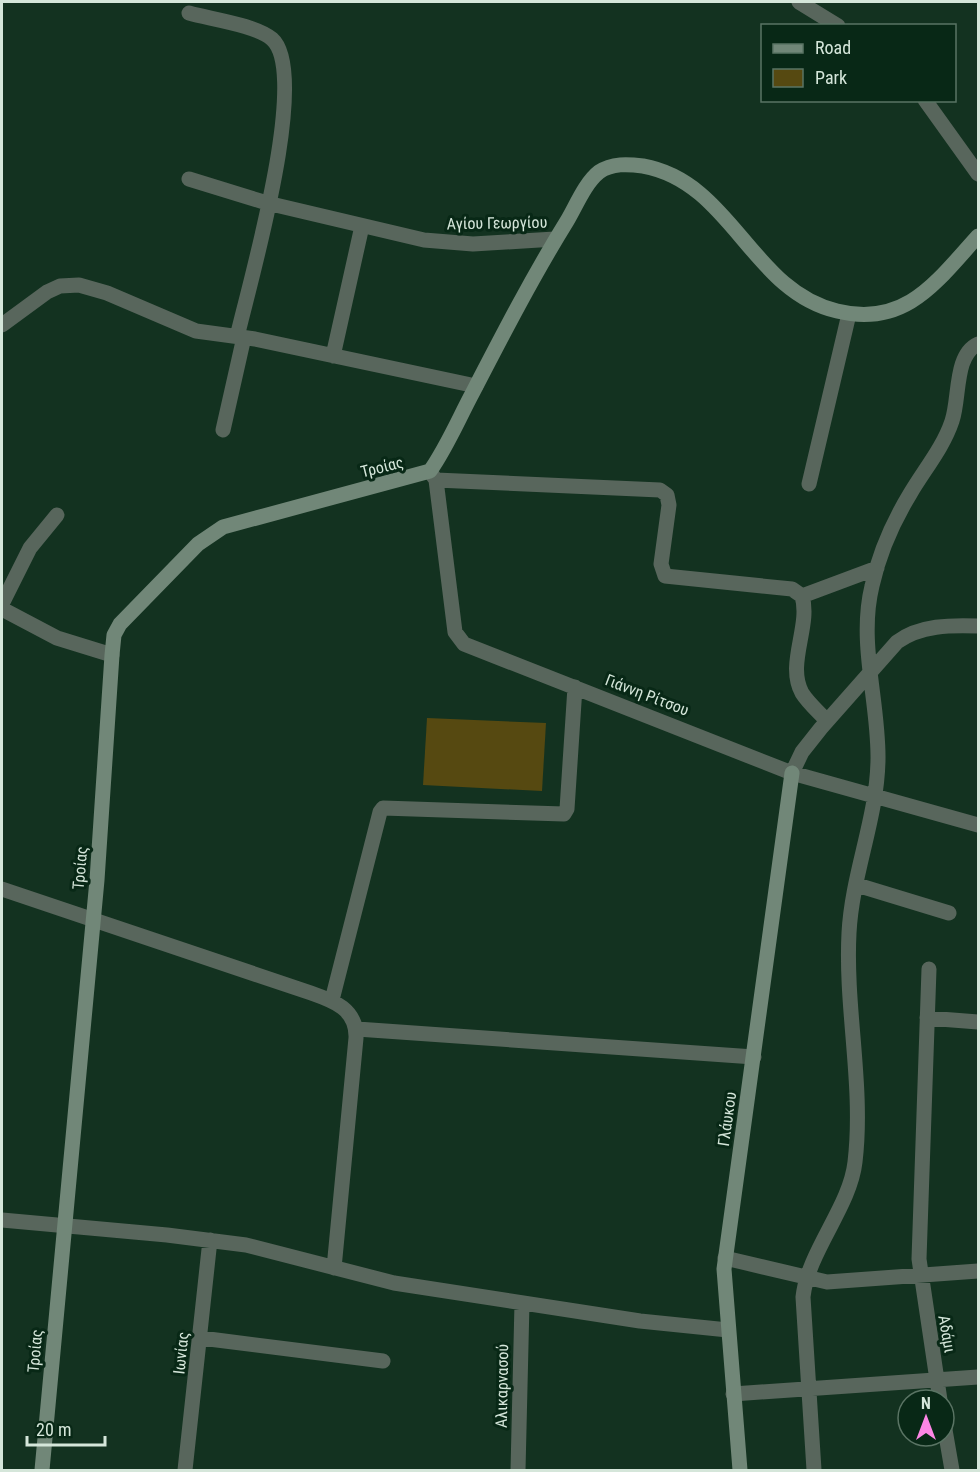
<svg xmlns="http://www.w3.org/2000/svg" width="980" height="1472" font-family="'Roboto Condensed',sans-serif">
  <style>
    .green { fill: #564911 }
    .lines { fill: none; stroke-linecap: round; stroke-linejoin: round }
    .street { stroke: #58665c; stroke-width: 15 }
    .secondary { stroke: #718778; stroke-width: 15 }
    .labels { text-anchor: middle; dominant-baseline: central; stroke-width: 6; stroke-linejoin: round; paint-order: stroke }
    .street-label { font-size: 16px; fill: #d5e6da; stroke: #082816 }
  </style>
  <rect width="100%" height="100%" fill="#133220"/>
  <!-- green -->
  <path class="green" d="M427,718L546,723L542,791L423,785Z"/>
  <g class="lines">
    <!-- street -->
    <path class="street" d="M799,2L838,26
      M189,13C210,19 256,25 272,39C311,73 249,285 237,337
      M925,100L978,174
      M189,179L267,203L424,240L473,244L555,239
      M2,325L47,292L60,286L79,285L107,293L196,331L255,339L476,386
      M333,356L362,226
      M223,430L244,337
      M431,473L436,480L660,490L667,495L669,505L661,564L665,576L792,589L802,596C811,626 786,664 802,693C809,704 819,712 827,721
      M436,480L455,632L464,644L792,773L978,825
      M809,484L849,314
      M802,596L877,568
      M2,604L30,548L57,515
      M2,609L57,638L112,655
      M792,773L802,752L821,728L897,642C920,625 951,625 978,626
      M857,885L949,913
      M2,889L311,993C334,1001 357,1009 356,1038L334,1268
      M929,969L919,1259L940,1400
      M332,1000L380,812L383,808L564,814L567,809L575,687
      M927,1018L978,1022
      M357,1029L754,1057
      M2,1220L167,1235L246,1245L394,1283L640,1321L728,1330
      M725,1258L827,1282L978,1271
      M201,1338L383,1361
      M733,1394L978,1377
      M944,1424L952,1470
      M185,1470L210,1240
      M518,1470L522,1303
      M814,1470L803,1297C808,1251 850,1207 855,1162C864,1086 845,1009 849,933C852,874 877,819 878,760C879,703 858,643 872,586C879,554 893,522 910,494C924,470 943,448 952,421C960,398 954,355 978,344"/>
    <!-- secondary -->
    <path class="secondary" d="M42,1470L97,880L112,655L114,635L120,624L198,544L223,527L430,471C447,447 459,418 473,392C503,334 533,276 567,221C576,206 585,183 599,172C612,163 628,164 643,166C732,182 751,291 837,311C906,328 937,281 978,236
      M740,1470L724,1269L792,773"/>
  </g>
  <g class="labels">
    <!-- street labels -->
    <g class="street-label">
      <text transform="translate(497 223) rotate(-1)">Αγίου Γεωργίου</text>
      <text transform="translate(382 467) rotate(-14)">Τροίας</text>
      <text transform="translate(647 695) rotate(21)">Γιάννη Ρίτσου</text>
      <text transform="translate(80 868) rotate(-85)">Τροίας</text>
      <text transform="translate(727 1119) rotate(-82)">Γλάυκου</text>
      <text transform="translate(947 1334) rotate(80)">Αδάμι</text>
      <text transform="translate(35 1351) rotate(-85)">Τροίας</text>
      <text transform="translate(181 1353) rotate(-84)">Ιωνίας</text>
      <text transform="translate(502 1386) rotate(-89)">Αλικαρνασού</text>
    </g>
  </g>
  <!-- border -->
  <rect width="980" height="1472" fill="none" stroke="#d5e6da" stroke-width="6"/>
  <!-- legend -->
  <rect x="761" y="24" width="195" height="78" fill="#082816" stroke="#5a7464" stroke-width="1.5"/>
  <rect x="773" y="44" width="30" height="9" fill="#718778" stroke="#5a7464" stroke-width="1.5"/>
  <text x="815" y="54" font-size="18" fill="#d5e6da">Road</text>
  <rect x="773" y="69" width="30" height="18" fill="#564911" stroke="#5a7464" stroke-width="1.5"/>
  <text x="815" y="84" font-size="18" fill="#d5e6da">Park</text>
  <!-- north arrow -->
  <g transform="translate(926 1418)"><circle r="28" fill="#082816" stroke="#5a7464" stroke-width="1.5"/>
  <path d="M0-4.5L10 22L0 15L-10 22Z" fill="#fc86e4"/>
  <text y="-9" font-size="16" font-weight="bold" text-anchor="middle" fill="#d5e6da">N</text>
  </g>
  <!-- scale -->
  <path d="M27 1436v9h78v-9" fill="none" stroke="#d5e6da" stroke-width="3"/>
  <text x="36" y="1436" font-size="18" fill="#d5e6da" stroke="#082816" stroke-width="4.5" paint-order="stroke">20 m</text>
</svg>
